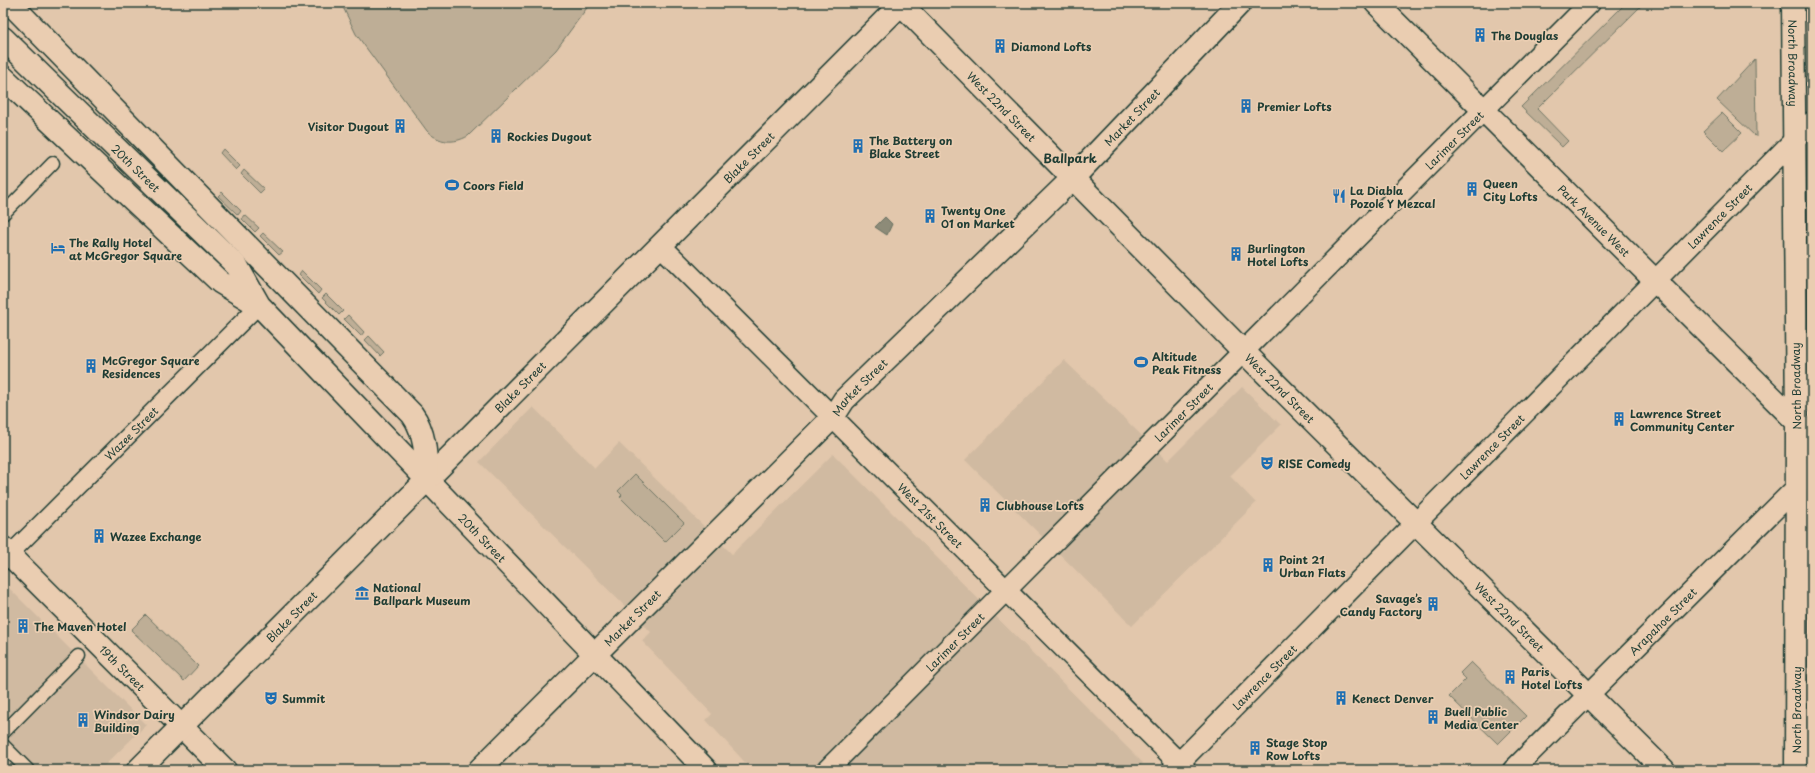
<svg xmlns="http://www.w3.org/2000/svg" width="1815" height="773" font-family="'Playpen Sans',sans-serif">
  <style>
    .built { fill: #d0baa1 }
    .green { fill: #beae96; stroke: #6e7665 }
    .water { fill: #8d8b78; stroke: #616c5d }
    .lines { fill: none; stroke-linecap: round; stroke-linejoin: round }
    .pedestrian-casing { stroke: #1f3d34; stroke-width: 15 }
    .minor-casing { stroke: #1f3d34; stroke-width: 19 }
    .tertiary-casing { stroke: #1f3d34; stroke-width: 23 }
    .secondary-casing { stroke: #1f3d34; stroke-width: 25 }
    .primary-casing { stroke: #1f3d34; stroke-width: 25 }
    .motorway-casing { stroke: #1f3d34; stroke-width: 25 }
    .pedestrian { stroke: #eacdb1; stroke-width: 12 }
    .minor { stroke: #eacdb1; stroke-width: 16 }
    .tertiary { stroke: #eacdb1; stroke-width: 20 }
    .secondary { stroke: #eacdb1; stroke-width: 22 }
    .primary { stroke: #eacdb1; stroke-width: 22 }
    .motorway { stroke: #eacdb1; stroke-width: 22 }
    .labels { text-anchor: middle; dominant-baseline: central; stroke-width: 3.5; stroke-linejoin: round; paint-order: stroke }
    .poi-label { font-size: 11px; font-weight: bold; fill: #1f3d34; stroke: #eacdb1; text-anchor: start }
    .street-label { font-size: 11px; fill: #1f3d34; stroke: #eacdb1 }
    .neighbourhood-label { font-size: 12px; font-weight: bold; fill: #1f3d34; stroke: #eacdb1 }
  </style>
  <rect width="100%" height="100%" fill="#e2c7ac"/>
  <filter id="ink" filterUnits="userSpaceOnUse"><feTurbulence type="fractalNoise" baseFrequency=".025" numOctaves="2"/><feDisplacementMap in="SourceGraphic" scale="8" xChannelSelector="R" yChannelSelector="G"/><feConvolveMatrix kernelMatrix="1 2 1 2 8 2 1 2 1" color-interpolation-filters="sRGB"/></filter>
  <g filter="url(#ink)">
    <!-- built -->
    <path class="built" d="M1064,360L1168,461L1242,387L1281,425L1230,476L1256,503L1132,626L965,460Z
      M533,407L595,468L619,443L732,554L833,454L1143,763L1136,770H752L706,720L712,714L642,641L651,632L479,462Z
      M8,587L146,725L100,770H3V593Z"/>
    <!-- green -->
    <path class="green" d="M341,3H589V5L556,50L468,136C454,144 439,143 427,131L356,34Z
      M1626,3H1644L1537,109L1568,141L1562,147L1521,107Z
      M1755,59L1756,137L1717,100Z
      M1722,113L1742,133L1723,151L1703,131Z
      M223,149L240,166L236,170L220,153Z
      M244,170L264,189L260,193L241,174Z
      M222,192L241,211L238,215L218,196Z
      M245,215L259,228L255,232L242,219Z
      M263,233L283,252L279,255L260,236Z
      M302,271L321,290L318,294L299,275Z
      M326,294L343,311L339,315L322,298Z
      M348,315L364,332L361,336L344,319Z
      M369,336L384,352L380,356L365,340Z
      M635,474L684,523L665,542L620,497L622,495L618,491Z
      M146,615L198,666L184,681L131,630Z
      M1471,662L1526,716L1498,744L1449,696L1466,679L1460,673Z"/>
    <!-- water -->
    <path class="water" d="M885,217L892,224L887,235L875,227Z"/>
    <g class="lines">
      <defs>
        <path id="pedestrian" d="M3,214L53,163
          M3,733L79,656
          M3,745L28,770"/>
        <g id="minor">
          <path id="s1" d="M3,561L259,305"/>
        </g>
        <g id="tertiary">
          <path id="s2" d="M661,246L1186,770"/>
          <path id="s3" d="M827,770L1590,3"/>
          <path id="s4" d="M1172,770L1812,122"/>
          <path id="s5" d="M1513,770L1812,472"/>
        </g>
        <g id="secondary">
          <path id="s6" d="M1793,3L1797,422L1812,438"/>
          <path id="s7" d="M3,38L237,266L259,305L706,770"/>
          <path d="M3,77L220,282L258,305"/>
          <path id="s8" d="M3,548L225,770"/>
          <path id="s9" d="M138,770L902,3"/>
          <path id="s10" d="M479,770L833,417L844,400L1073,178L1240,3"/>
        </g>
        <g id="primary">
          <path id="s11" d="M900,3L1244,352L1664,770"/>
          <path id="s12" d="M1376,3L1797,422L1796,770"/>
        </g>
        <path id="motorway" d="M10,3L412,414C426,433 426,458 427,480"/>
      </defs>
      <!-- pedestrian casing -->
      <use href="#pedestrian" class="pedestrian-casing"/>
      <!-- minor casing -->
      <use href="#minor" class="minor-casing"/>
      <!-- tertiary casing -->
      <use href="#tertiary" class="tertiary-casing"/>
      <!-- secondary casing -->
      <use href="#secondary" class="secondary-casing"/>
      <!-- primary casing -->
      <use href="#primary" class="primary-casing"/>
      <!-- motorway casing -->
      <use href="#motorway" class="motorway-casing"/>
      <!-- pedestrian -->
      <use href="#pedestrian" class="pedestrian"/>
      <!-- minor -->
      <use href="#minor" class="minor"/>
      <!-- tertiary -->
      <use href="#tertiary" class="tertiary"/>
      <!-- secondary -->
      <use href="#secondary" class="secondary"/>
      <!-- primary -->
      <use href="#primary" class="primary"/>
      <!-- motorway -->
      <use href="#motorway" class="motorway"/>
    </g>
  </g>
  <!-- icons -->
  <defs>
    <symbol id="building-bare" viewBox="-9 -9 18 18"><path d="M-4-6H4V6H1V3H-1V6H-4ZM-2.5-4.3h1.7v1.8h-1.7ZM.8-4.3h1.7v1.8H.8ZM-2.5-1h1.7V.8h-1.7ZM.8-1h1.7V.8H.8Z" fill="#1f6fb2" stroke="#eacdb1" stroke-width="2.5" paint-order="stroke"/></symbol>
    <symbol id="stadium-bare" viewBox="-9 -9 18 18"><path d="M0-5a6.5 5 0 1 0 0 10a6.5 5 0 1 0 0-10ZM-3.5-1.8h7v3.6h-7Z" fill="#1f6fb2" stroke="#eacdb1" stroke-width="2.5" paint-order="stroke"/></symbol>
    <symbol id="restaurant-bare" viewBox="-9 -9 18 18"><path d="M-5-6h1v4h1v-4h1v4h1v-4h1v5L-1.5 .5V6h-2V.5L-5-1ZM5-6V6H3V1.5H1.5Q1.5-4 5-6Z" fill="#1f6fb2" stroke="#eacdb1" stroke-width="2.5" paint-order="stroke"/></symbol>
    <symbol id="hotel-bare" viewBox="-9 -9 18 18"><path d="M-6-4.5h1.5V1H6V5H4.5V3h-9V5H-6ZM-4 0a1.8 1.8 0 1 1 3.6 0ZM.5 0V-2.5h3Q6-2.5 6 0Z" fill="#1f6fb2" stroke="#eacdb1" stroke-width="2.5" paint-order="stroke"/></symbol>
    <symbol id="theatre-bare" viewBox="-9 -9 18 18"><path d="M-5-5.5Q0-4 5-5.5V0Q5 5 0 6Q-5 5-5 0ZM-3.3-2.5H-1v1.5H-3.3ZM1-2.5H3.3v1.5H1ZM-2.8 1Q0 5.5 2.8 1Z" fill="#1f6fb2" stroke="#eacdb1" stroke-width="2.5" paint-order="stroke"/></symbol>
    <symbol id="museum-bare" viewBox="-9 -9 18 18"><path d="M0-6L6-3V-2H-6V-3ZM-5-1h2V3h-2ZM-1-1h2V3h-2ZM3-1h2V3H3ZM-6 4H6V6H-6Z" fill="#1f6fb2" stroke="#eacdb1" stroke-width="2.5" paint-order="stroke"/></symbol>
  </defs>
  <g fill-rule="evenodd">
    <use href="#building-bare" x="1470" y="25" width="20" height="20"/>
    <use href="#building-bare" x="990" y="36" width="20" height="20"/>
    <use href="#building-bare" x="1236" y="96" width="20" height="20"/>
    <use href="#building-bare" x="390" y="116" width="20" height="20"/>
    <use href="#building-bare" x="486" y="126" width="20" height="20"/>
    <use href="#building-bare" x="848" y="136" width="20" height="20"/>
    <use href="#stadium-bare" x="442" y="175" width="20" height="20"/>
    <use href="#building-bare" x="1462" y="179" width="20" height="20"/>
    <use href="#restaurant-bare" x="1329" y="186" width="20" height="20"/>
    <use href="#building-bare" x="920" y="206" width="20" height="20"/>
    <use href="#hotel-bare" x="48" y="238" width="20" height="20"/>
    <use href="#building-bare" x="1226" y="244" width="20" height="20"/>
    <use href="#stadium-bare" x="1131" y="352" width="20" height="20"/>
    <use href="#building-bare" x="81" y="356" width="20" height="20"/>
    <use href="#building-bare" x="1609" y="409" width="20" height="20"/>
    <use href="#theatre-bare" x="1257" y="453" width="20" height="20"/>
    <use href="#building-bare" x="975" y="495" width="20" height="20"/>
    <use href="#building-bare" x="89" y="526" width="20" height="20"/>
    <use href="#building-bare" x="1258" y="555" width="20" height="20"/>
    <use href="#museum-bare" x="352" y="583" width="20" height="20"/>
    <use href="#building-bare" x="1423" y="594" width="20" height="20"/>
    <use href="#building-bare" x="13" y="616" width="20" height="20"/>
    <use href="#building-bare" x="1500" y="667" width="20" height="20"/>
    <use href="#theatre-bare" x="261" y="688" width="20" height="20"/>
    <use href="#building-bare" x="1331" y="688" width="20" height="20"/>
    <use href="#building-bare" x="1423" y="707" width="20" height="20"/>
    <use href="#building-bare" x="73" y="710" width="20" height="20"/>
    <use href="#building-bare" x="1245" y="738" width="20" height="20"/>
  </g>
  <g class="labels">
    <!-- poi labels -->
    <g class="poi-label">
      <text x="1491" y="35">The Douglas</text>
      <text x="1011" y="46">Diamond Lofts</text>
      <text x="1257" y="106">Premier Lofts</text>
      <text x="389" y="126" text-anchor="end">Visitor Dugout</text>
      <text x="507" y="136">Rockies Dugout</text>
      <text x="869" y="140">The Battery on<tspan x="869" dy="13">Blake Street</tspan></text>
      <text x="1483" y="183">Queen<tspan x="1483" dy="13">City Lofts</tspan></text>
      <text x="463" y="185">Coors Field</text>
      <text x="1350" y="190">La Diabla<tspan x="1350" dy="13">Pozole Y Mezcal</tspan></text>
      <text x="941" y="210">Twenty One<tspan x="941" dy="13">01 on Market</tspan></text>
      <text x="69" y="242">The Rally Hotel<tspan x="69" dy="13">at McGregor Square</tspan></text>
      <text x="1247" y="248">Burlington<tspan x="1247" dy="13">Hotel Lofts</tspan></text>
      <text x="1152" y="356">Altitude<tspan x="1152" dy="13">Peak Fitness</tspan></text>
      <text x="102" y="360">McGregor Square<tspan x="102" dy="13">Residences</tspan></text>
      <text x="1630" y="413">Lawrence Street<tspan x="1630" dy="13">Community Center</tspan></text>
      <text x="1278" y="463">RISE Comedy</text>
      <text x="996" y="505">Clubhouse Lofts</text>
      <text x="110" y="536">Wazee Exchange</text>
      <text x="1279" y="559">Point 21<tspan x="1279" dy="13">Urban Flats</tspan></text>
      <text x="373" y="587">National<tspan x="373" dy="13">Ballpark Museum</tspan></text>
      <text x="1422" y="598" text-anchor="end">Savage’s<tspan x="1422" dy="13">Candy Factory</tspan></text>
      <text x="34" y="626">The Maven Hotel</text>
      <text x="1521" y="671">Paris<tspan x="1521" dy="13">Hotel Lofts</tspan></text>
      <text x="282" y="698">Summit</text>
      <text x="1352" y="698">Kenect Denver</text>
      <text x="1444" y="711">Buell Public<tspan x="1444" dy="13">Media Center</tspan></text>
      <text x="94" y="714">Windsor Dairy<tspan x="94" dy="13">Building</tspan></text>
      <text x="1266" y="742">Stage Stop<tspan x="1266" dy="13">Row Lofts</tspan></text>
    </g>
    <!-- street labels -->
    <g class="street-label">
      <text stroke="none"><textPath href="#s6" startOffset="60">North Broadway</textPath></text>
      <text stroke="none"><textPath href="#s11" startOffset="145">West 22nd Street</textPath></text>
      <text stroke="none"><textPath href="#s10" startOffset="924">Market Street</textPath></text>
      <text stroke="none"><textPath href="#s3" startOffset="889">Larimer Street</textPath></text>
      <text stroke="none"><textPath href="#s9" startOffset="865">Blake Street</textPath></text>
      <text stroke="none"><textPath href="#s7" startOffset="186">20th Street</textPath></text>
      <text stroke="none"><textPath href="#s4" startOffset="779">Lawrence Street</textPath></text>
      <text stroke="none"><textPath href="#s12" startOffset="308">Park Avenue West</textPath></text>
      <text transform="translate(1796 386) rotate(-91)">North Broadway</text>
      <text stroke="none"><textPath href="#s9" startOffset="541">Blake Street</textPath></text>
      <text stroke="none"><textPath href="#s10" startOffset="540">Market Street</textPath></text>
      <text stroke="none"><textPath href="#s11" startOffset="541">West 22nd Street</textPath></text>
      <text stroke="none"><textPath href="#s3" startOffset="505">Larimer Street</textPath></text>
      <text stroke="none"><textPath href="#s1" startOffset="181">Wazee Street</textPath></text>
      <text stroke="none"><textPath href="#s4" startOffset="455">Lawrence Street</textPath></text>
      <text stroke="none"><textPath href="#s2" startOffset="381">West 21st Street</textPath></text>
      <text stroke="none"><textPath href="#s7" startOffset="694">20th Street</textPath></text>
      <text stroke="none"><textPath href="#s9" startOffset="217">Blake Street</textPath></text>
      <text stroke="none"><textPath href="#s10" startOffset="216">Market Street</textPath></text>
      <text stroke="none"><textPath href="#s11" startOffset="865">West 22nd Street</textPath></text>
      <text stroke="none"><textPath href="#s5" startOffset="211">Arapahoe Street</textPath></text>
      <text stroke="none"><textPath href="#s3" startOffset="181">Larimer Street</textPath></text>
      <text stroke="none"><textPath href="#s8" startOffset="169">19th Street</textPath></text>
      <text stroke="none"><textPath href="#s4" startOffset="131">Lawrence Street</textPath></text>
      <text transform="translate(1796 710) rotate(-90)">North Broadway</text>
    </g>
    <!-- neighbourhood labels -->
    <g class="neighbourhood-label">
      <text x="1070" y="158">Ballpark</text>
    </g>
  </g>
  <!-- margin -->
  <rect width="1815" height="773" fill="none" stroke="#eacdb1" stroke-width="16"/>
  <rect x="8" y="8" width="1799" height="757" fill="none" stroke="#1f3d34" stroke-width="1.5" filter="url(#ink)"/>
</svg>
